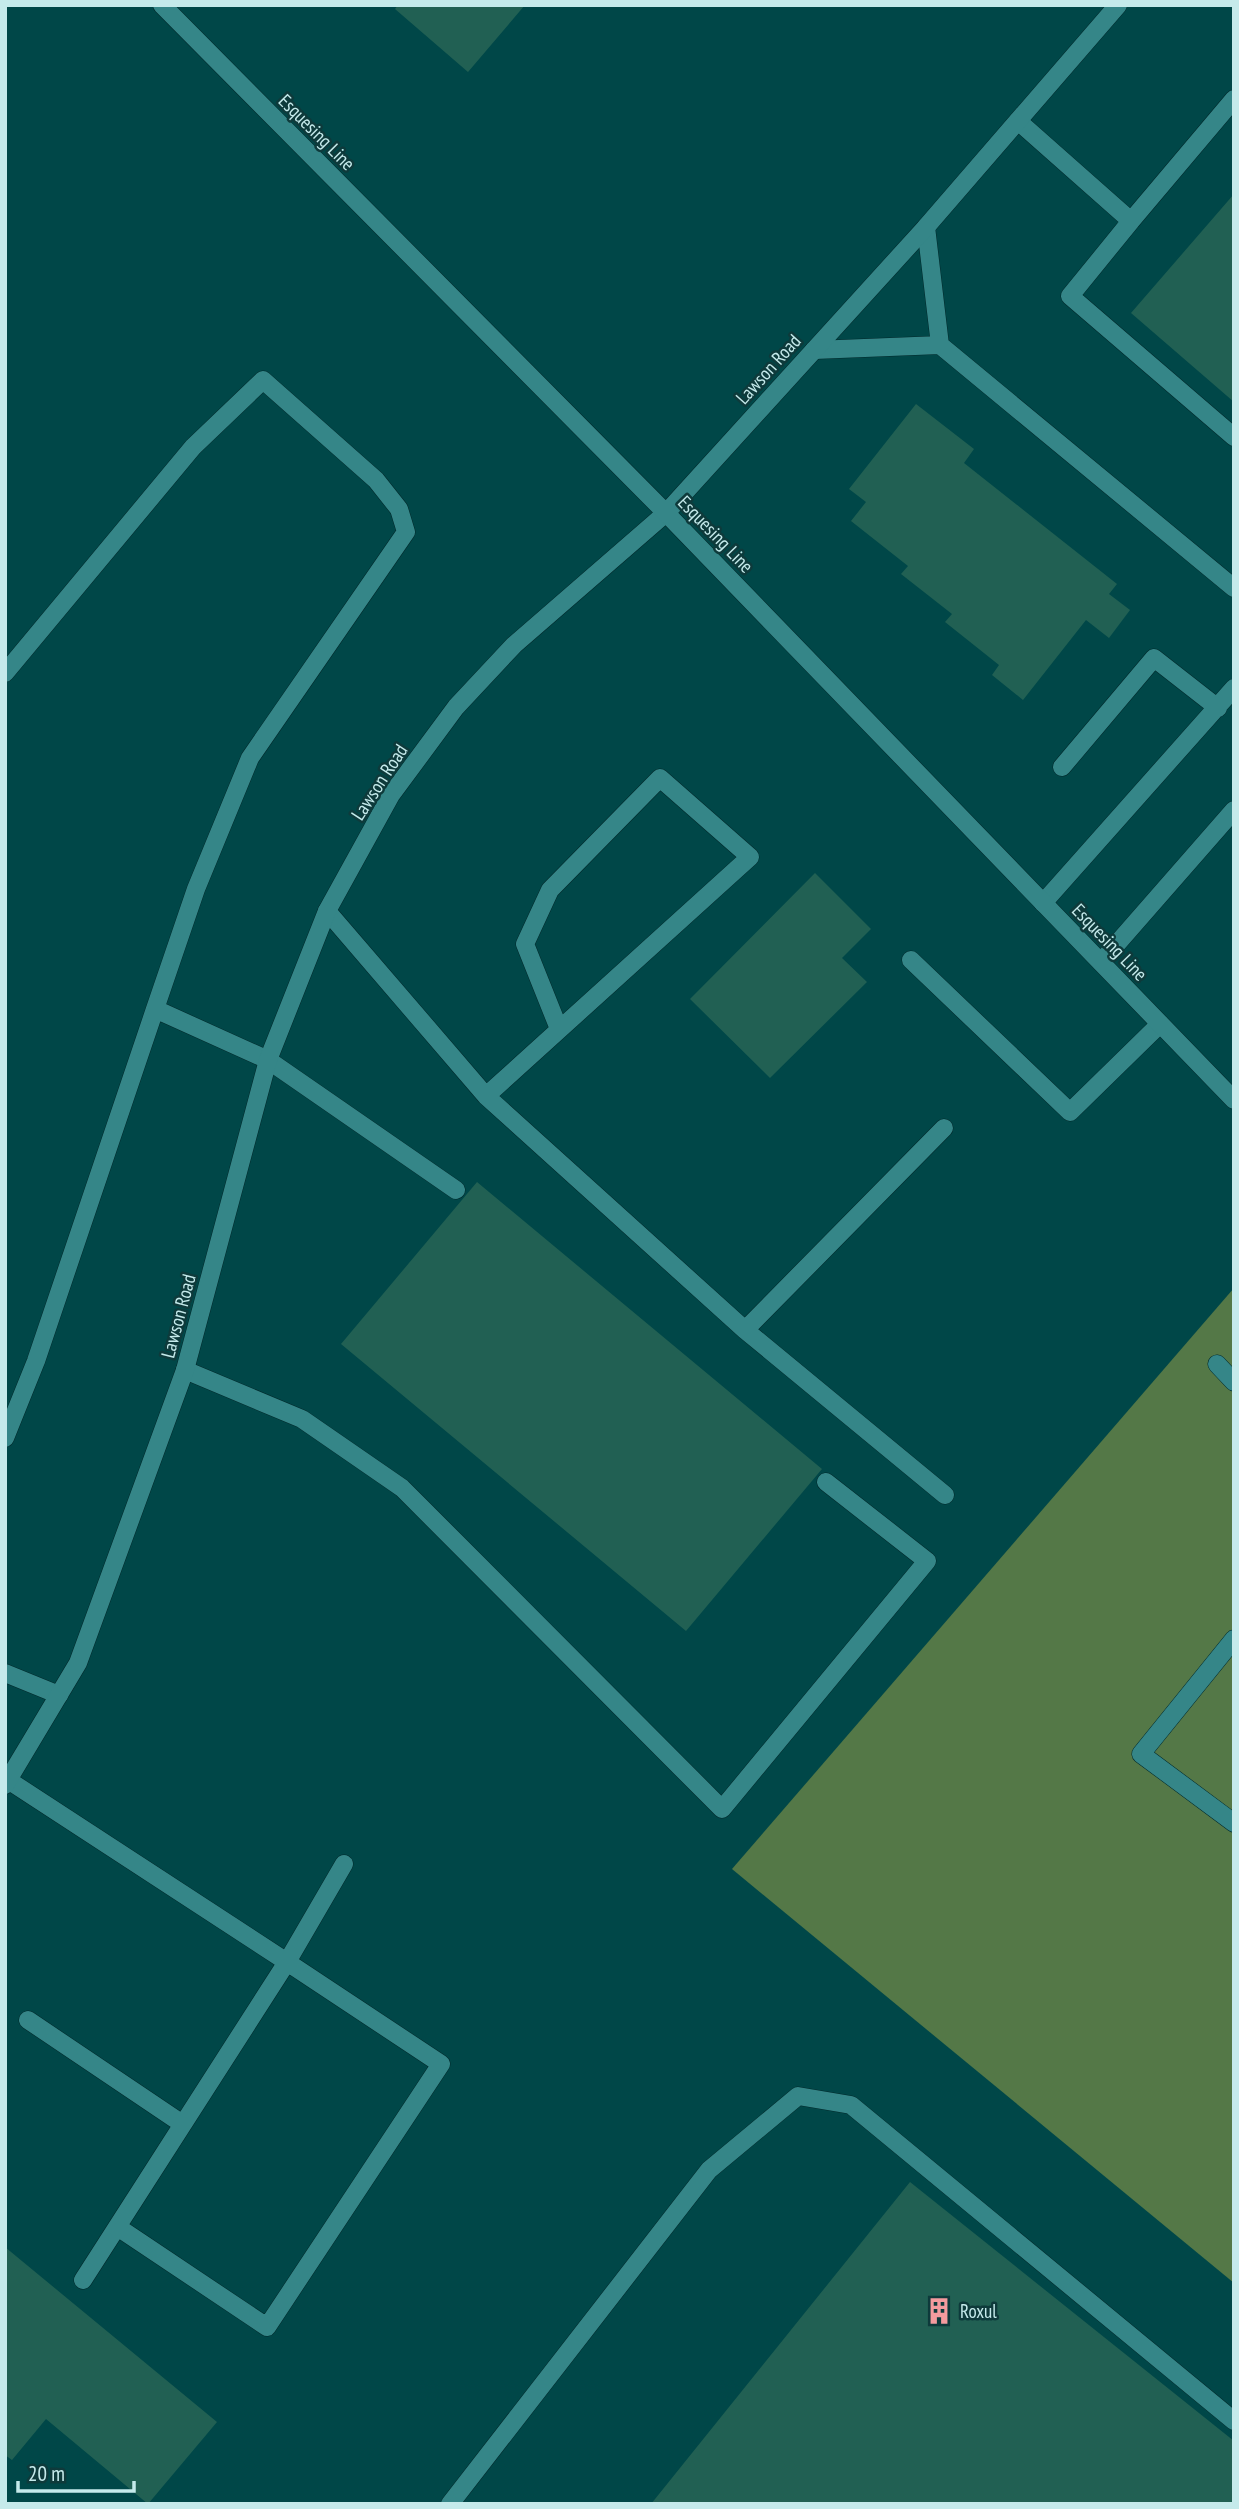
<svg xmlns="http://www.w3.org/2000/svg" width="1239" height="2509" font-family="'PT Sans Narrow',sans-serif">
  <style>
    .forest { fill: #547847 }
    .building { fill: #216053 }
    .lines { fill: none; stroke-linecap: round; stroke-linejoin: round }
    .service-casing { stroke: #002a2c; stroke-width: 19 }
    .minor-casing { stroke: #002a2c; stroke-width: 19 }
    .tertiary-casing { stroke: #002a2c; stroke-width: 19 }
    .service { stroke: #358688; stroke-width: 18 }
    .minor { stroke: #358688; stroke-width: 18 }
    .tertiary { stroke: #358688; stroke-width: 18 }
    .labels { text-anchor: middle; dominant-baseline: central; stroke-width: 5; stroke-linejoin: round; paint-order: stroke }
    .street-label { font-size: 19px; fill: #c5eaeb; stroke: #0e3a3b }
    .poi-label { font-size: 19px; fill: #c5eaeb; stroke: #0e3a3b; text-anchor: start }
  </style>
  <rect width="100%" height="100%" fill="#004748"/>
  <!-- forest -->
  <path class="forest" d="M1234,1288V2283L732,1869Z"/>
  <!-- building -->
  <path class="building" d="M398,5H525L468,72L395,9Z
    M1234,194V402L1131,313Z
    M916,404L974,449L964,463L1117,584L1109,594L1130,610L1109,638L1086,620L1023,700L992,675L999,665L945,622L952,614L901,574L908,566L851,521L866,502L849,489Z
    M815,873L871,929L842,958L867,982L770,1078L690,999Z
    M477,1182L822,1469L686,1631L341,1344Z
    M910,2182L1234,2441V2504H651Z
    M5,2247L217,2422L148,2504L46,2419L12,2460L5,2455Z"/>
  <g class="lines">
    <defs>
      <path id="service" d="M1018,121L1131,221L1234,99
        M1131,221L1070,296L1234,437
        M940,345L1234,588
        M814,350L940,345L926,227
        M5,673L193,447L263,380L376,480L399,509L406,532L250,758L196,889L155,1009
        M1062,767L1154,658L1218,708
        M1043,903L1234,688
        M327,911L486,1096L745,1330L945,1495
        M911,960L1070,1112L1160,1024
        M1101,962L1234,810
        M486,1096L750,857L660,778L550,890L525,944L559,1029
        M745,1330L944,1128
        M1217,1364L1234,1382
        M185,1370L302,1419L402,1488L722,1809L927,1561L826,1482
        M5,1438L36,1361L155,1009L268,1060L456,1190
        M1234,1639L1141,1754L1234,1823
        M5,1673L59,1695
        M8,1780L287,1962L344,1864
        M28,2020L181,2123
        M83,2280L287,1962L441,2064L267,2327L119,2228
        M450,2504L709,2170L798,2096L851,2105L1234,2421"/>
      <path id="minor" d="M5,1785L78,1663L185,1370L268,1060L327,911L391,795L456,707L514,645L666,513"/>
      <path id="tertiary" d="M162,5L666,513L1234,1100
        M666,513L926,227L1118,5"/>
    </defs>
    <!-- service casing -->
    <use href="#service" class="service-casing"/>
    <!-- minor casing -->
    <use href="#minor" class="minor-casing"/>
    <!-- tertiary casing -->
    <use href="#tertiary" class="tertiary-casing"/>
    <!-- service -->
    <use href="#service" class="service"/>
    <!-- minor -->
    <use href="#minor" class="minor"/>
    <!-- tertiary -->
    <use href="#tertiary" class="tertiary"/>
  </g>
  <!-- icons -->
  <defs>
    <symbol id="building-bare" viewBox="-9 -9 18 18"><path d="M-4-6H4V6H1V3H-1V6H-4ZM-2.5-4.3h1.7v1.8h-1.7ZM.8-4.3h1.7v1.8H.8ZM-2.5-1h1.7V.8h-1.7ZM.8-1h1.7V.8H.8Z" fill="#f59b9e" stroke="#0e3a3b" stroke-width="2.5" paint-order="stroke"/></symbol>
  </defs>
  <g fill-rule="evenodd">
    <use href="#building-bare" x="920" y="2292" width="38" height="38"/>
  </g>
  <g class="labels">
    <!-- street labels -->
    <g class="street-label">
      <text transform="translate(317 132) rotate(45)">Esquesing Line</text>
      <text transform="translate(768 369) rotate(-48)">Lawson Road</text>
      <text transform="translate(716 534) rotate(46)">Esquesing Line</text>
      <text transform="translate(379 782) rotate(-57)">Lawson Road</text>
      <text transform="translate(1110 942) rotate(46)">Esquesing Line</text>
      <text transform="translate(178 1316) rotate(-75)">Lawson Road</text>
    </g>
    <!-- poi labels -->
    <g class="poi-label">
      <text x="960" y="2311">Roxul</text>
    </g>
  </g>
  <!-- border -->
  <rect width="1239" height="2509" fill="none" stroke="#c5eaeb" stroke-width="14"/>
  <!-- scale -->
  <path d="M18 2481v10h116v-10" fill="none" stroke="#c5eaeb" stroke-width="3.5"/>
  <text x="28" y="2481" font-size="21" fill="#c5eaeb" stroke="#0e3a3b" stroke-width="5" paint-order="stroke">20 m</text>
</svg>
